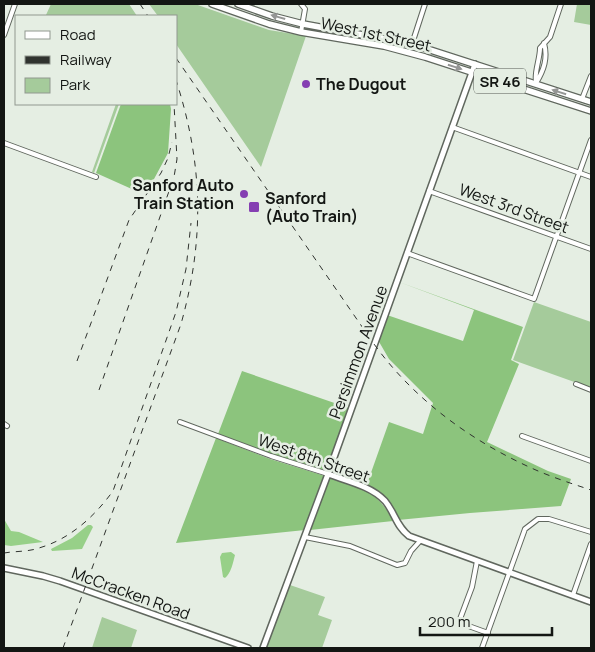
<svg xmlns="http://www.w3.org/2000/svg" width="595" height="652" font-family="Manrope,sans-serif">
  <style>
    .green { fill: #a5cb9b }
    .forest { fill: #8cc47d }
    .water { fill: #97d088 }
    .lines { fill: none; stroke-linecap: round; stroke-linejoin: round }
    .street-casing { stroke: #60675e; stroke-width: 6 }
    .secondary-casing { stroke: #60675e; stroke-width: 8 }
    .primary-casing { stroke: #60675e; stroke-width: 8 }
    .street { stroke: #fff; stroke-width: 4 }
    .secondary { stroke: #fff; stroke-width: 5 }
    .primary { stroke: #fff; stroke-width: 5.5 }
    .rail { stroke: #30332f; stroke-width: 1; stroke-dasharray: 6 6; stroke-linecap: butt }
    .oneway { fill: #959695 }
    .poi-dot { fill: #853fb2; stroke: #e5eee3; stroke-width: 2 }
    .labels { text-anchor: middle; dominant-baseline: central; stroke-width: 5; stroke-linejoin: round; paint-order: stroke }
    .shield { fill: #e5eee3; stroke: #525751; stroke-width: 1 }
    .shield-label { font-size: 15px; font-weight: bold; fill: #131613 }
    .street-label { font-size: 16px; fill: #131613; stroke: #e5eee3 }
    .poi-label { font-size: 16px; font-weight: bold; fill: #131613; stroke: #e5eee3; text-anchor: start }
  </style>
  <rect width="100%" height="100%" fill="#e5eee3"/>
  <!-- green -->
  <path class="green" d="M51,4H129L137,16H47L46,15Z
    M149,4H195L269,30L306,36L261,167L176,44V16H158Z
    M577,4H591V25L574,22Z
    M116,104H119L94,173L92,172L93,169Z
    M534,302L591,322V388L513,360Z
    M290,585L325,597L318,615L332,620L322,648H266Z
    M102,617L137,630L131,648H92Z"/>
  <!-- forest -->
  <path class="forest" d="M121,104H170L171,109L168,153L154,179L142,191L134,190L96,173Z
    M399,282L523,327L511,360L519,364L487,442L548,471L571,479L561,506L470,513L398,520C394,513 391,505 386,499C375,485 354,481 339,475L367,484L389,422L423,434L433,403L389,359L378,340L387,315L463,341L474,310Z
    M242,371L349,408L327,471L272,454L218,434Z
    M216,438L270,459L325,476L305,530L176,543Z
    M330,477C361,489 377,489 393,521L310,530Z"/>
  <!-- water -->
  <path class="water" d="M4,519L11,531L19,532L43,542L11,546L4,545Z
    M88,525H91L93,527L82,549L52,551L51,549L72,538Z
    M231,552L235,555C233,563 231,573 225,578L223,577L220,557L222,553Z"/>
  <g class="lines">
    <defs>
      <path id="street" d="M301,32L305,9L301,4
        M4,35L15,4
        M412,44L425,4
        M536,81C534,73 540,59 540,48L550,37L561,4
        M536,83C544,70 548,58 544,43
        M582,99L591,76
        M452,127L591,177
        M4,143L96,177
        M429,191L591,249
        M407,253L534,299L591,140
        M576,384L591,390
        M180,422L271,456L328,474
        M4,424L7,426
        M522,436L591,461
        M305,537L350,546L397,565L405,563L411,551L420,541
        M477,561L472,587L460,619V622L463,624L488,633
        M573,595L591,544
        M482,648L525,529L538,519H549L591,532"/>
      <path id="secondary" d="M328,474C347,481 371,486 385,501C395,513 396,526 409,536L591,602
        M4,568L43,576L60,581L248,648
        M263,648L328,474L475,64"/>
      <path id="primary" d="M212,4L269,24L301,32L384,46L425,57L591,111
        M238,4L272,16L303,24L412,44L591,102"/>
    </defs>
    <!-- street casing -->
    <use href="#street" class="street-casing"/>
    <!-- secondary casing -->
    <use href="#secondary" class="secondary-casing"/>
    <!-- primary casing -->
    <use href="#primary" class="primary-casing"/>
    <!-- street -->
    <use href="#street" class="street"/>
    <!-- secondary -->
    <use href="#secondary" class="secondary"/>
    <!-- primary -->
    <use href="#primary" class="primary"/>
    <!-- rail -->
    <path class="rail" d="M140,4L148,16
      M176,58L374,344C413,398 467,438 527,466C548,476 570,483 591,490
      M77,361L129,220L161,173L168,158L172,142
      M99,390L174,177L177,159L174,104
      M4,553C15,551 28,552 39,548C70,539 94,517 113,491L176,312L186,269L191,223
      M63,648L181,324C205,238 203,164 176,80"/>
  </g>
  <!-- one-way arrows -->
  <defs><path id="oneway-solid" d="M-6-.8H1V-3.2L6.5 0L1 3.2V.8H-6Z" transform="scale(1.25)"/></defs>
  <g class="oneway">
    <use href="#oneway-solid" transform="translate(278 17) rotate(-164)"/>
    <use href="#oneway-solid" transform="translate(455 67) rotate(18)"/>
    <use href="#oneway-solid" transform="translate(559 92) rotate(-162)"/>
  </g>
  <!-- markers -->
  <g class="poi-dot">
    <circle cx="306" cy="84" r="5"/>
    <circle cx="244" cy="194" r="5"/>
    <rect x="248" y="201" width="12" height="12" rx="2.5"/>
  </g>
  <g class="labels">
    <!-- shield labels -->
    <rect class="shield" x="474" y="68.5" width="52" height="25" rx="4"/>
    <g class="shield-label">
      <text x="500" y="81">SR 46</text>
    </g>
    <!-- street labels -->
    <g class="street-label">
      <text transform="translate(376 34) rotate(12)">West 1st Street</text>
      <text transform="translate(514 208) rotate(20)">West 3rd Street</text>
      <text transform="translate(358 352) rotate(-70)">Persimmon Avenue</text>
      <text transform="translate(314 458) rotate(19)">West 8th Street</text>
      <text transform="translate(131 593) rotate(20)">McCracken Road</text>
    </g>
    <!-- poi labels -->
    <g class="poi-label">
      <text x="316" y="84">The Dugout</text>
      <text x="234" y="185" text-anchor="end">Sanford Auto<tspan x="234" dy="18">Train Station</tspan></text>
      <text x="265" y="198">Sanford<tspan x="265" dy="18">(Auto Train)</tspan></text>
    </g>
  </g>
  <!-- border -->
  <rect width="595" height="652" fill="none" stroke="#131613" stroke-width="10"/>
  <!-- legend -->
  <rect x="15" y="15" width="162" height="90" fill="#e5eee3" stroke="#919890"/>
  <rect x="25" y="31" width="25" height="8" fill="#ffffff" stroke="#919890"/>
  <text x="60" y="40" font-size="15" fill="#131613">Road</text>
  <rect x="25" y="56" width="25" height="8" fill="#30332f" stroke="#919890"/>
  <text x="60" y="65" font-size="15" fill="#131613">Railway</text>
  <rect x="25" y="78" width="25" height="15" fill="#a5cb9b" stroke="#919890"/>
  <text x="60" y="90" font-size="15" fill="#131613">Park</text>
  <!-- scale -->
  <path d="M420 627v8h132v-8" fill="none" stroke="#131613" stroke-width="2.5"/>
  <text x="428" y="627" font-size="15" fill="#131613" stroke="#e5eee3" stroke-width="4" paint-order="stroke">200 m</text>
</svg>
